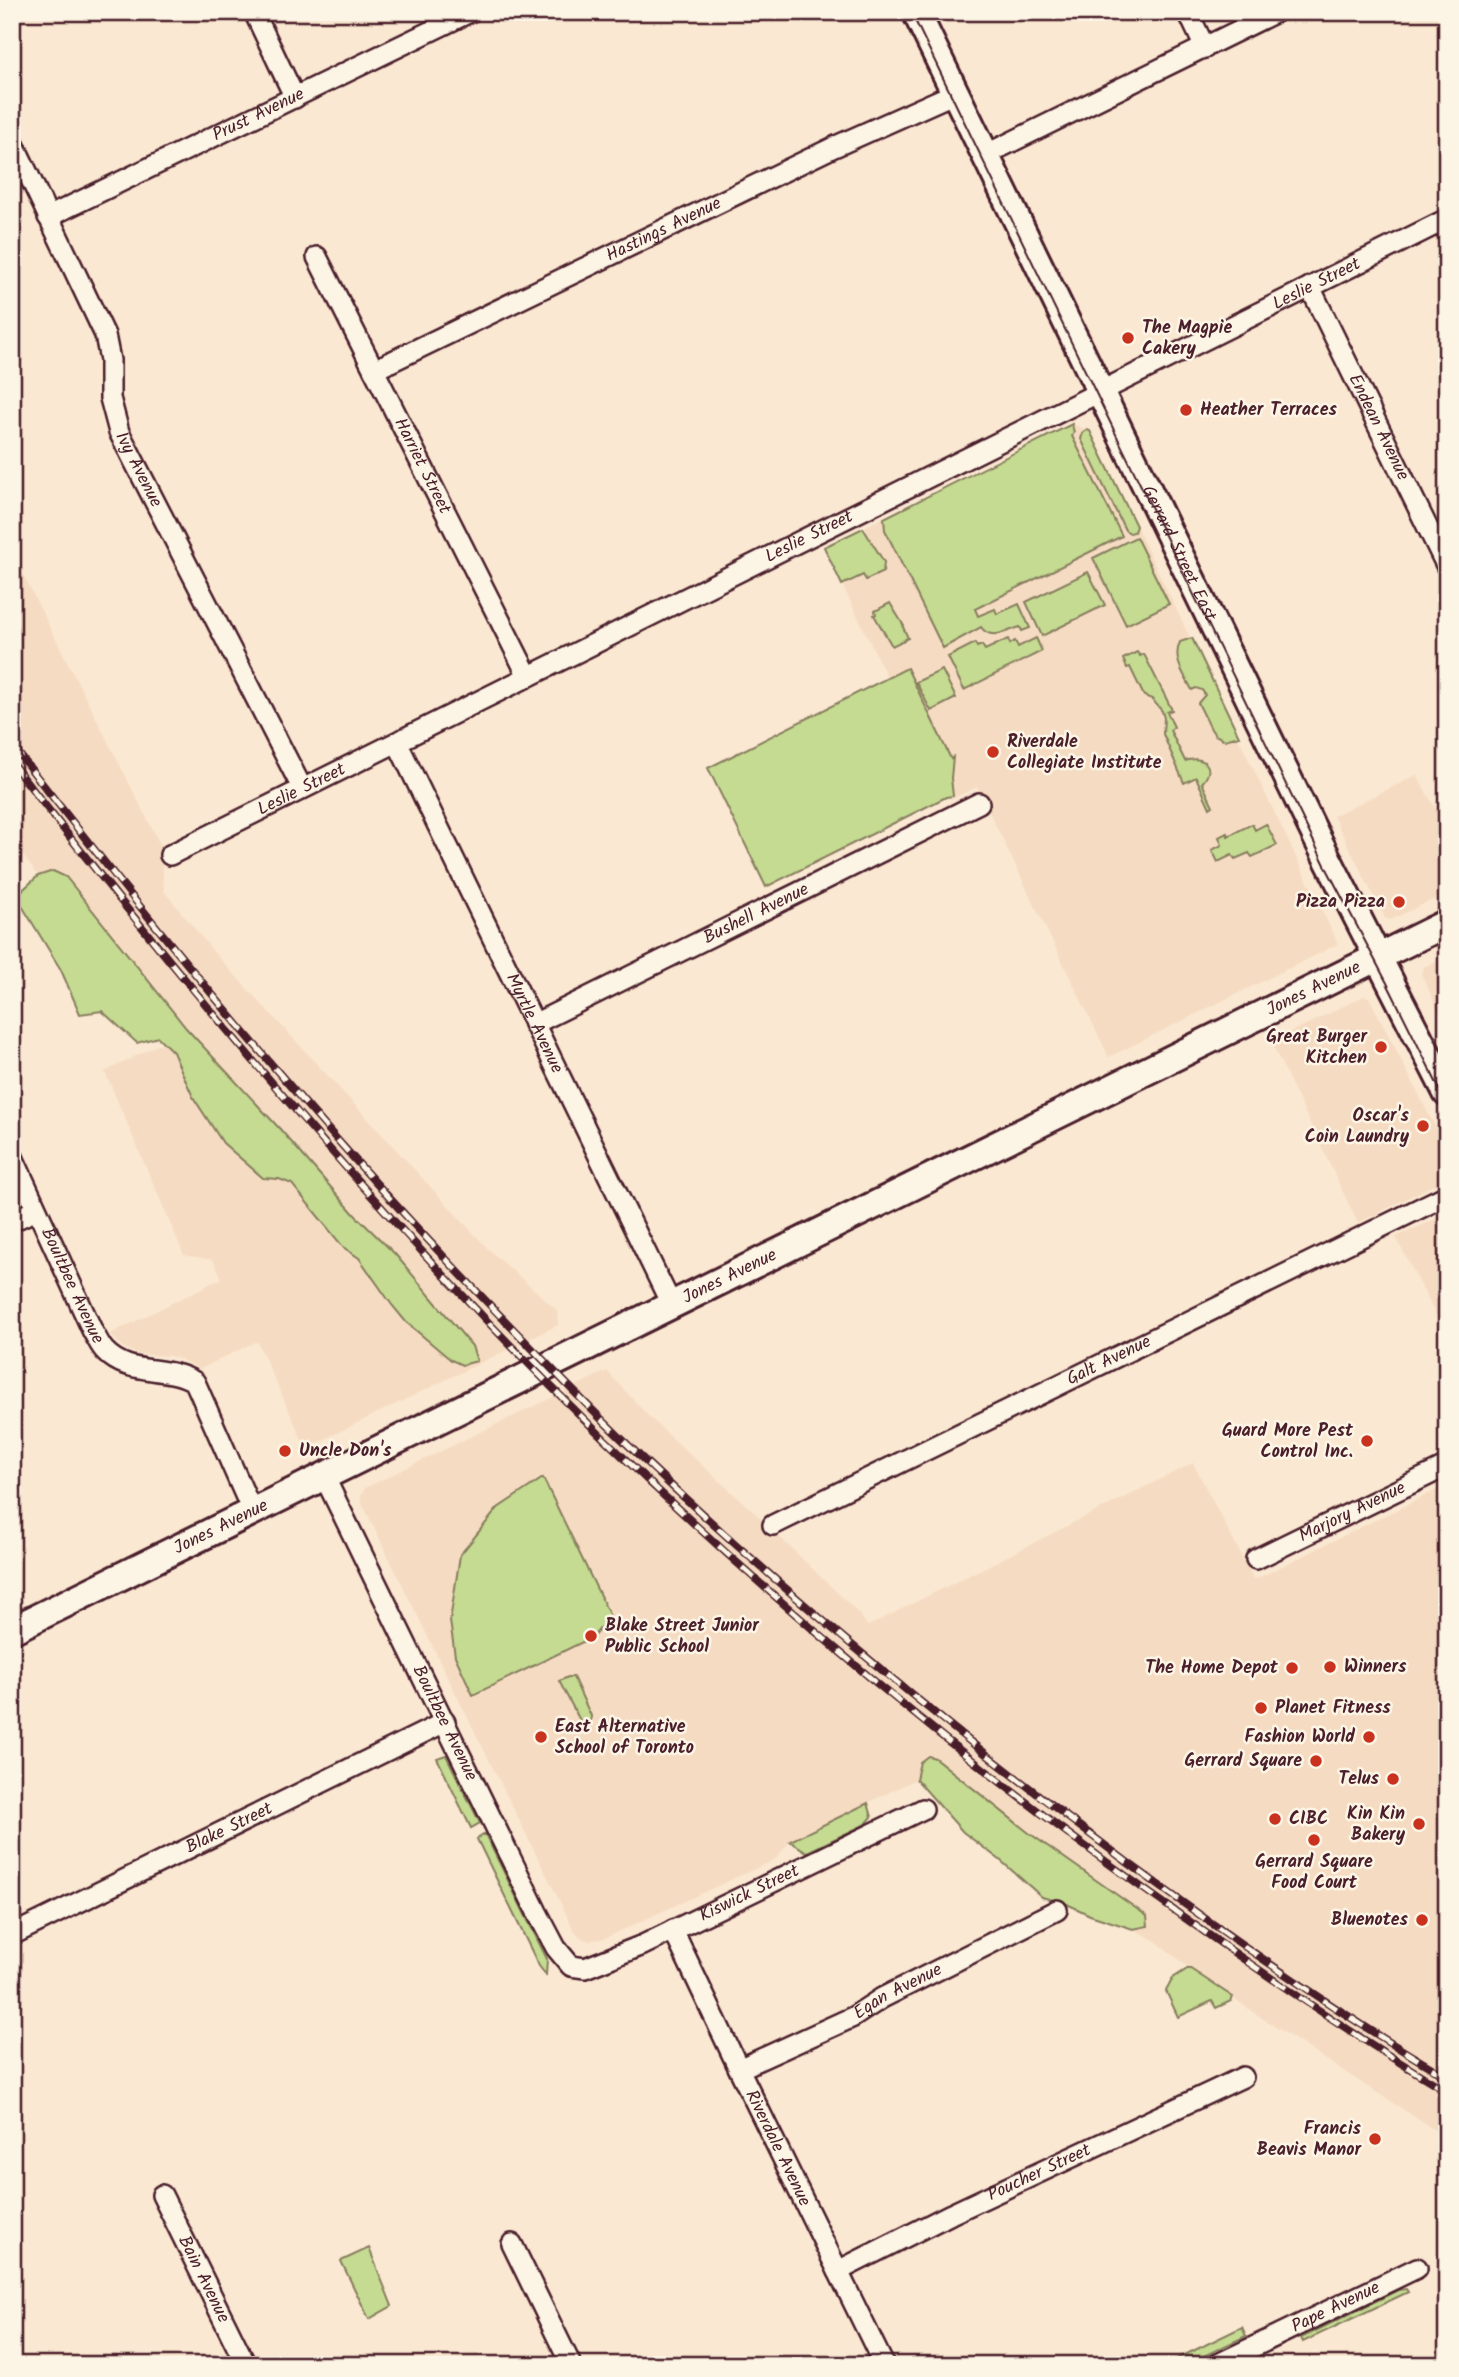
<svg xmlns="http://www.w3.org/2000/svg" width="1459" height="2377" font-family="Kalam,sans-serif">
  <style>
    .built { fill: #f5dbc1 }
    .green { fill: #c4db91; stroke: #877d5e; stroke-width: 2 }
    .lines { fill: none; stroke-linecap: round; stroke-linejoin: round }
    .street-casing { stroke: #4a1f2b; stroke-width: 24 }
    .secondary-casing { stroke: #4a1f2b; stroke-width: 32 }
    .street { stroke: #fcf5e5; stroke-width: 19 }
    .secondary { stroke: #fcf5e5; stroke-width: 26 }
    .tram { stroke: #4a1f2b; stroke-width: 2 }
    .rail-casing { stroke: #4a1f2b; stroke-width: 8 }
    .rail { stroke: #fcf5e5; stroke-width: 5; stroke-dasharray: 16; stroke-linecap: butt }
    .poi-dot { fill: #c8321e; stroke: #fcf5e5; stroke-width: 2.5 }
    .labels { text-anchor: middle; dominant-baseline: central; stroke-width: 5; stroke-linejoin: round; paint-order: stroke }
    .street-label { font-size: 18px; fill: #4a1f2b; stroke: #fcf5e5 }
    .poi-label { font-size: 18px; font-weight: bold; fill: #4a1f2b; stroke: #fcf5e5; text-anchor: end }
  </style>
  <rect width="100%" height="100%" fill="#fae8d2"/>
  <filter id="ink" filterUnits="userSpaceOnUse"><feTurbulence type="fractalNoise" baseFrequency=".0143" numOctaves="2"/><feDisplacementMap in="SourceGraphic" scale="14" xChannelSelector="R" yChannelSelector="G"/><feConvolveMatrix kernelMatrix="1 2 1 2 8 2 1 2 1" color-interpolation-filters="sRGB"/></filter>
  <g filter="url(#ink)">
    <!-- built -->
    <path class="built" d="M1072,424L1090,431L1338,944L1109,1057L977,787L954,798L946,797L766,887L708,768L887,677L824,547Z
      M12,553L161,846L164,891L217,956L487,1248L557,1310L558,1325L306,1448L257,1341L200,1369L180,1359L170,1356L137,1354L123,1347L110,1334L222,1278L213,1260L184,1255L105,1072L175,1036L38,876L12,840Z
      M1417,775L1447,831V893L1390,920L1385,918L1333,816Z
      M1447,956V1029L1421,974L1424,967Z
      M1364,996L1369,997L1447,1150V1178L1358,1223L1271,1042Z
      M1447,1214V1337L1396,1237Z
      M607,1371L650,1418L758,1516L853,1608L868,1626L1193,1463L1254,1580L1447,1485V2138L1268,2022L1189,1968L1156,1941L1133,1929L1090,1915L1067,1904L1042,1897L1000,1860L963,1832L916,1779L790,1841L776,1859L605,1938L588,1941L581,1937L574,1930L459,1700L362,1503L361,1496L365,1488Z"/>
    <!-- green -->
    <path class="green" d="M1072,424L1074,433L1072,436L1122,536L975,609L978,616L995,609L997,614L1019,604L1030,628L1022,631L1020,627C1007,631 990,641 981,627L943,648L885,530L884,518Z
      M1087,430L1090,431L1136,526L1134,532L1130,533L1125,530L1081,439L1083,433Z
      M863,528L884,562L883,572L866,580L863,575L842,585L824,547Z
      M1136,537L1169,604L1126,625L1093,558Z
      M1088,572L1105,605L1042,636L1026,602Z
      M890,603L904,626L903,627L908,638L892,646L874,615L876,614L875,611Z
      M1036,638L1042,651L964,690L948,657L975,643L977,647L982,645L985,650L1008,639L1010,644L1015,641L1018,647Z
      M1192,638L1239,736L1225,740L1215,735L1211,729L1198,703L1205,695L1202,690L1196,688L1192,690C1184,674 1172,659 1180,642Z
      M1137,652L1140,656L1144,654L1172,710L1167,712L1174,727L1170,730L1185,761C1203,755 1217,766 1202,783L1213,806L1210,808L1196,777L1184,783L1163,734L1164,718L1162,711L1152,699L1144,696L1130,667L1127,668L1123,659Z
      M907,668L951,759L953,757L951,778L953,796L946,797L766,887L708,768Z
      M942,670L956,698L931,711L916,682Z
      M1252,824L1255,830L1266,824L1277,845L1252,857L1249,853L1235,859L1232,855L1218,862L1212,850L1222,845L1219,837L1227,833L1228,836Z
      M53,871L66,877L186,1028L279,1128L355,1215L395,1254L472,1346L477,1361L462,1365L451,1360L406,1322L392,1305L359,1258L343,1247L292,1184L279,1179L263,1178L223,1143L193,1097L173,1052L158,1037L137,1043L102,1011L80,1014L61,970L16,896L38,876Z
      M543,1478L610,1616L593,1637L473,1695L455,1656L450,1621L460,1555L498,1508Z
      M568,1677H573L591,1716L590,1725L584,1728L559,1681Z
      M446,1755L480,1823L471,1828L437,1758Z
      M928,1756L935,1758L1029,1833L1147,1916L1148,1926L1133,1929L1090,1915L1067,1904L1042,1897L1000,1860L963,1832L916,1779L920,1762Z
      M868,1803L872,1817L866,1824L807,1852L790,1841Z
      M485,1834L547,1959L546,1975L539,1966L477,1839Z
      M1189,1968L1233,1997L1231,2001L1216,2008L1212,2001L1178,2017L1166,1991L1173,1978Z
      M369,2248L392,2306L369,2319L341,2261Z
      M1406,2289L1408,2292L1303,2342L1301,2338L1398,2290Z
      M1242,2327L1246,2336L1185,2365H1164Z"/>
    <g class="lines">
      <defs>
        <g id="street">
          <path d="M254,12L295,98"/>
          <path d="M1188,12L1205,48"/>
          <path id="s1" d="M12,140L105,335L110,360V398L119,432L302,788"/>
          <path d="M985,155L1276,12"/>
          <path id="s2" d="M48,217L470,12"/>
          <path id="s3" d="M317,257L528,676"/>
          <path id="s4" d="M1310,287L1447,567"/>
          <path id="s5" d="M374,370L834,147L955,93"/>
          <path id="s6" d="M397,742L672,1306"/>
          <path id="s7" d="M170,855L1447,219"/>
          <path id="s8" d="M534,1024L979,803"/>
          <path id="s9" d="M12,1155L93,1332C97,1338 100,1346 105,1351C129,1377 167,1364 195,1382L252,1511"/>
          <path d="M12,1221L36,1210"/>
          <path id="s10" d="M324,1476L537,1912L556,1948L571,1966L585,1968L643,1945L923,1809"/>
          <path id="s11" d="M773,1525L1447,1195"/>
          <path id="s12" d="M1256,1559L1447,1466"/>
          <path id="s13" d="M673,1930L739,2069L884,2365"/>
          <path id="s14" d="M12,1935L445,1722"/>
          <path id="s15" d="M739,2069L853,2017L882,1998L1057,1910"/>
          <path id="s16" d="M162,2195L246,2365"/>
          <path d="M512,2244L571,2365"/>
          <path id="s17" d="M838,2271L951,2214L1243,2077"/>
          <path id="s18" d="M1216,2365L1417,2268"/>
        </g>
        <g id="secondary">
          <path id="s19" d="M916,12L1318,840L1447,1093"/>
          <path id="s20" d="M12,1630L1447,923"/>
        </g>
      </defs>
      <!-- street casing -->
      <use href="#street" class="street-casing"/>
      <!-- secondary casing -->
      <use href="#secondary" class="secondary-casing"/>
      <!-- street -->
      <use href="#street" class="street"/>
      <!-- secondary -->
      <use href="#secondary" class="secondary"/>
      <!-- tram -->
      <path class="tram" d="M911,12L1326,867L1387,983L1447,1104"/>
      <defs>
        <path id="rail" d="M12,745C172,951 339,1152 521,1337C556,1373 590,1409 626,1443C784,1594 951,1731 1127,1862C1230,1938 1336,2012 1447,2077
          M12,763C151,943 297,1118 452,1284C677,1524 929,1740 1199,1928C1280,1985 1362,2041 1447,2091"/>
      </defs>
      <!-- rail casing -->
      <use href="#rail" class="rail-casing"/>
      <!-- rail -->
      <use href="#rail" class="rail"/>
    </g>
  </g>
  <!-- markers -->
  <g class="poi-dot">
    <circle cx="1128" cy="338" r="7"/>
    <circle cx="1186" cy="410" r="7"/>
    <circle cx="993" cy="752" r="7"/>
    <circle cx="1399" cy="902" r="7"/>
    <circle cx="1381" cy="1047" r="7"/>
    <circle cx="1423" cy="1126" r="7"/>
    <circle cx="1367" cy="1441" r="7"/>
    <circle cx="285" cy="1451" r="7"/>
    <circle cx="591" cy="1636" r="7"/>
    <circle cx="1330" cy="1667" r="7"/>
    <circle cx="1292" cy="1668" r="7"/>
    <circle cx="1261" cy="1708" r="7"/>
    <circle cx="541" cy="1737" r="7"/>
    <circle cx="1369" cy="1737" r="7"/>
    <circle cx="1316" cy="1761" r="7"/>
    <circle cx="1393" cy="1779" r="7"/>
    <circle cx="1275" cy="1819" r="7"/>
    <circle cx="1419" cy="1824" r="7"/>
    <circle cx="1314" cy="1840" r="7"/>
    <circle cx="1422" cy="1920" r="7"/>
    <circle cx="1375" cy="2139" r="7"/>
  </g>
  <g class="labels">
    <!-- street labels -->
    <g class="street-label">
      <text stroke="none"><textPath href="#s2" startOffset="234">Prust Avenue</textPath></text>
      <text stroke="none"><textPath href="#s5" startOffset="322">Hastings Avenue</textPath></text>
      <text stroke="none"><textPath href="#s7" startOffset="1281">Leslie Street</textPath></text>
      <text stroke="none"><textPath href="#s4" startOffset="156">Endean Avenue</textPath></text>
      <text stroke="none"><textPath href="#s3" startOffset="234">Harriet Street</textPath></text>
      <text stroke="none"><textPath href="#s1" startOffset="357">Ivy Avenue</textPath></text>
      <text stroke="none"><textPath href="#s7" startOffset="714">Leslie Street</textPath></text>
      <text stroke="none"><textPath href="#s19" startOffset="602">Gerrard Street East</textPath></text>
      <text stroke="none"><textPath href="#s7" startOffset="147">Leslie Street</textPath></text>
      <text stroke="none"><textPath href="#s8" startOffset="248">Bushell Avenue</textPath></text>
      <text stroke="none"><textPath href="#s20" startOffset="1451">Jones Avenue</textPath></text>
      <text stroke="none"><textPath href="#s6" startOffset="313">Myrtle Avenue</textPath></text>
      <text stroke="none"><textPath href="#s20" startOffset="800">Jones Avenue</textPath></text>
      <text stroke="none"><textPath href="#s9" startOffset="144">Boultbee Avenue</textPath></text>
      <text stroke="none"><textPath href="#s11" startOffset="374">Galt Avenue</textPath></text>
      <text stroke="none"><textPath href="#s12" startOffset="107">Marjory Avenue</textPath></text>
      <text stroke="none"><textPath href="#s20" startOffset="233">Jones Avenue</textPath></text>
      <text stroke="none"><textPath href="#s10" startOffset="275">Boultbee Avenue</textPath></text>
      <text stroke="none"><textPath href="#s14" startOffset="242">Blake Street</textPath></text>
      <text stroke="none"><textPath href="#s10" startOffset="744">Kiswick Street</textPath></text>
      <text stroke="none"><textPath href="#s15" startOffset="177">Egan Avenue</textPath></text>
      <text stroke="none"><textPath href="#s13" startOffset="242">Riverdale Avenue</textPath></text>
      <text stroke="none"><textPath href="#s17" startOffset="224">Poucher Street</textPath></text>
      <text stroke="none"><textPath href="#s16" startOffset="94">Bain Avenue</textPath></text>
      <text stroke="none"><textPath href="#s18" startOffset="133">Pape Avenue</textPath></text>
    </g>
    <!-- poi labels -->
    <g class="poi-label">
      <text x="1142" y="328" text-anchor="start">The Magpie<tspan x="1142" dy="21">Cakery</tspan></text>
      <text x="1200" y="410" text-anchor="start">Heather Terraces</text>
      <text x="1007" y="742" text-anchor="start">Riverdale<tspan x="1007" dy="21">Collegiate Institute</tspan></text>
      <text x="1385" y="902">Pizza Pizza</text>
      <text x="1367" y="1037">Great Burger<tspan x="1367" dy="21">Kitchen</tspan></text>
      <text x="1409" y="1116">Oscar's<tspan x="1409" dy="21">Coin Laundry</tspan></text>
      <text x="1353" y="1431">Guard More Pest<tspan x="1353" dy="21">Control Inc.</tspan></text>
      <text x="299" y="1451" text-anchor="start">Uncle Don's</text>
      <text x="605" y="1626" text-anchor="start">Blake Street Junior<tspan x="605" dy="21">Public School</tspan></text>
      <text x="1344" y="1667" text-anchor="start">Winners</text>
      <text x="1278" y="1668">The Home Depot</text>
      <text x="1275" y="1708" text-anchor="start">Planet Fitness</text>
      <text x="555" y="1727" text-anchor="start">East Alternative<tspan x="555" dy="21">School of Toronto</tspan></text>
      <text x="1355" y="1737">Fashion World</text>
      <text x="1302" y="1761">Gerrard Square</text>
      <text x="1379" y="1779">Telus</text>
      <text x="1405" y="1814">Kin Kin<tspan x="1405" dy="21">Bakery</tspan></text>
      <text x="1289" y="1819" text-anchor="start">CIBC</text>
      <text x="1314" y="1862" text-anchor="middle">Gerrard Square<tspan x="1314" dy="21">Food Court</tspan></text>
      <text x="1408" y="1920">Bluenotes</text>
      <text x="1361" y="2129">Francis<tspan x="1361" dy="21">Beavis Manor</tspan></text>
    </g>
  </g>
  <!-- margin -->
  <rect width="1459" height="2377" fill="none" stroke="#fcf5e5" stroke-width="42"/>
  <rect x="21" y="21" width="1417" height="2335" fill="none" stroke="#4a1f2b" stroke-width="2.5" filter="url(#ink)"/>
</svg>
